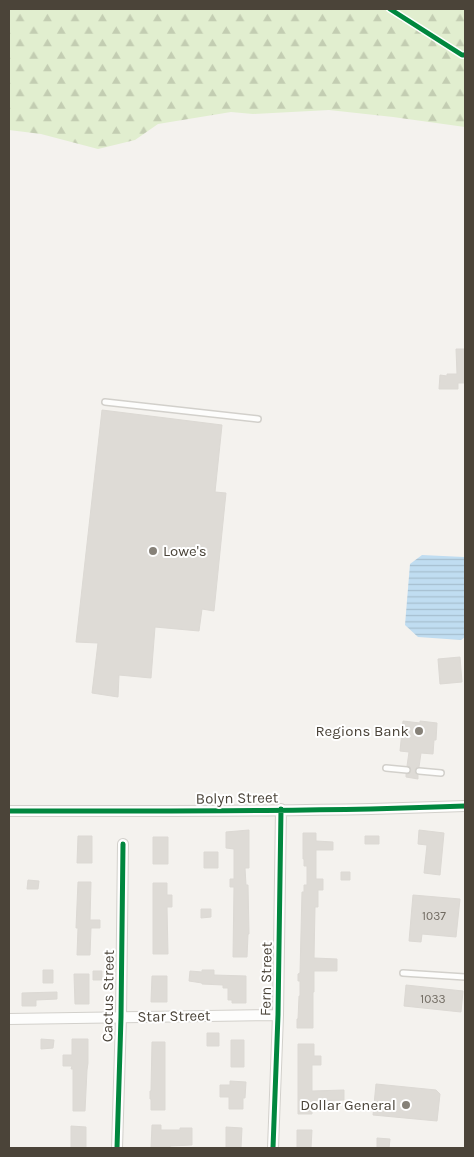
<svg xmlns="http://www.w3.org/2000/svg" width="474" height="1157" font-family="Karla,sans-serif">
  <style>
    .forest { fill: url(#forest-firs) }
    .water { fill: url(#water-rules) }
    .building { fill: #dedbd6; stroke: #dcd9d4 }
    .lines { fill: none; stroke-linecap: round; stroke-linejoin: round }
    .lane-casing { stroke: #d2d0cb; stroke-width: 8 }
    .street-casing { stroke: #d2d0cb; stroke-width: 12 }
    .lane { stroke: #fdfdfc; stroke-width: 5 }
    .street { stroke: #fdfdfc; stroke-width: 10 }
    .cycleway-casing { stroke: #fff; stroke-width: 8 }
    .cycleway { stroke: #00873e; stroke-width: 5 }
    .poi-dot { fill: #868178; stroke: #fff; stroke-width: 2 }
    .labels { text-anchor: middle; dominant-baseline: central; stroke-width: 4; stroke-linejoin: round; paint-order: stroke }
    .number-label { font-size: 12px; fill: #706a61 }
    .poi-label { font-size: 15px; fill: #4b4439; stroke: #fff; text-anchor: end }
    .street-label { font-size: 15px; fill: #4b4439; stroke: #fff }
  </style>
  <defs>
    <pattern id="forest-firs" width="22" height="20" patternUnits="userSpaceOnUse" patternTransform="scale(1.25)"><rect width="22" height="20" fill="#e1eecf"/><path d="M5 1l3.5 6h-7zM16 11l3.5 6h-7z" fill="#c3cdb2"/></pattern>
    <pattern id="water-rules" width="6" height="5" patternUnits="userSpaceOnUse" patternTransform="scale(1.25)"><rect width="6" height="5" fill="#c0ddf1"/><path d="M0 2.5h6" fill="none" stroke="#a6bfcf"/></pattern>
  </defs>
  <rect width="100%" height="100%" fill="#f4f2ee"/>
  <!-- forest -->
  <path class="forest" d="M9,9H465V127L393,117L329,110L253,114L231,112L158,124L135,140L98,149L41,134L9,130Z"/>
  <!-- water -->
  <path class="water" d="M422,555L464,557L465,558V637L461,640L418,637L405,625L410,564Z"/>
  <!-- building -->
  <path class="building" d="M456,349H465V383H458V389H439L440,375L447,376V374H457Z
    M102,410L222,425L215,492L226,493L214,611L202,609L199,631L155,627L151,678L119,675L118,697L92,693L98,643L76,642Z
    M460,657L462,682L440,684L438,659Z
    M403,721L420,723V721L437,723L436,740H434L433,754L421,753L419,767H417L415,770V773L418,775V779L406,777V774L410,773L411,770L410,767L407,766L409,752L400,751Z
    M249,830V868H245L246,885H248L249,934H248L247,957H233L234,887H230V879H234V849L226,848V832Z
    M419,830L444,833L440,875L424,873L427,845L418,844Z
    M303,833H316V841L333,842V850H316V879H323V890H318V907H315L314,958L337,959V971H314V992H313V1028H297V1019H298L299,996H300V981H298V974L300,973L302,892H304V885H307V866H304V859H303Z
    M78,836H92V863H77Z
    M365,836H379V844H365Z
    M153,837H168V864H153Z
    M204,852H218V868H204Z
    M341,872H350V880H341Z
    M28,880L39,881L38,889H27Z
    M78,882H91L90,920H100V928H91L90,955H77L78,928H76Z
    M153,883H167V895H172V907H167L168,954H153Z
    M413,895L460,899L456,937L422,934L421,942L409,941Z
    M201,909H211V917L201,918Z
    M43,970H53V983H43Z
    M202,970H214V975L246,976V1003H232V1000H228V988H223V985L202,984V983L189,981L190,971L202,972Z
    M93,971H102V980H93Z
    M74,974H89V1004H75Z
    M152,976H167V1002H151Z
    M406,985L463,991L461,1012L404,1006Z
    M57,992V999L36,1000V1006H22V993Z
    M207,1033H219V1046H207Z
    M41,1039L54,1040L53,1048L41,1049Z
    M72,1039H88V1063L87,1070L85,1111H73V1069H71L72,1066H63V1055H72Z
    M231,1040H244V1067H231Z
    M152,1042H165V1110H151V1099H150V1091H151Z
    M298,1044H314V1056H321V1065H312V1091L344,1090V1100L312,1101V1114H298Z
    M230,1081L246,1082L245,1098H243V1109H229V1097H220V1085H230Z
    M376,1084L436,1090L440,1094L437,1121L373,1115Z
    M152,1125H161V1130H180V1128H192V1145L170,1146V1148H151Z
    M71,1126L86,1127V1148H71Z
    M226,1127L242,1128L241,1148H226Z
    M297,1130H312L311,1148H297Z
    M377,1138L390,1139L389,1148H377Z"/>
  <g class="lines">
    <defs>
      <path id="lane" d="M105,402L258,419
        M386,768L407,770
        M419,771L441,773
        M403,973L465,977"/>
      <path id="street" d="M9,811C161,811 313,812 465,806
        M9,1019L278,1015
        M117,1148L121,1017L123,844
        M273,1148L278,1015L281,809"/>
    </defs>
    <!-- lane casing -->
    <use href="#lane" class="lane-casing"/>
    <!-- street casing -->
    <use href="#street" class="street-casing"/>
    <!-- lane -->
    <use href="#lane" class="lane"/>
    <!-- street -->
    <use href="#street" class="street"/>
    <defs>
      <path id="cycleway" d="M390,9L462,55H465
        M9,811C161,811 313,812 465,806
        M117,1148L121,1017L123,844
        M273,1148L278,1015L281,809"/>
    </defs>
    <!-- cycleway casing -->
    <use href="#cycleway" class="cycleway-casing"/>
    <!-- cycleway -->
    <use href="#cycleway" class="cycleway"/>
  </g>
  <!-- markers -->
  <g class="poi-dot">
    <circle cx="153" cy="551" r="5"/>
    <circle cx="419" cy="731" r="5"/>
    <circle cx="406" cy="1105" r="5"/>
  </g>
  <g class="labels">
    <!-- number labels -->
    <g class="number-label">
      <text x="434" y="916">1037</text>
      <text x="433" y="999">1033</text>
    </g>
    <!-- poi labels -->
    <g class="poi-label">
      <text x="163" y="551" text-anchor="start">Lowe's</text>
      <text x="409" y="731">Regions Bank</text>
      <text x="396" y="1105">Dollar General</text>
    </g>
    <!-- street labels -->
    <g class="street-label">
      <text transform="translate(237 798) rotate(-1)">Bolyn Street</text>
      <text transform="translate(266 979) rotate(-89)">Fern Street</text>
      <text transform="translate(108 996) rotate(-89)">Cactus Street</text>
      <text transform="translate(174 1016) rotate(-1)">Star Street</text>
    </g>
  </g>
  <!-- border -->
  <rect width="474" height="1157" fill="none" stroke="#4b4439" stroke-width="20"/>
</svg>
